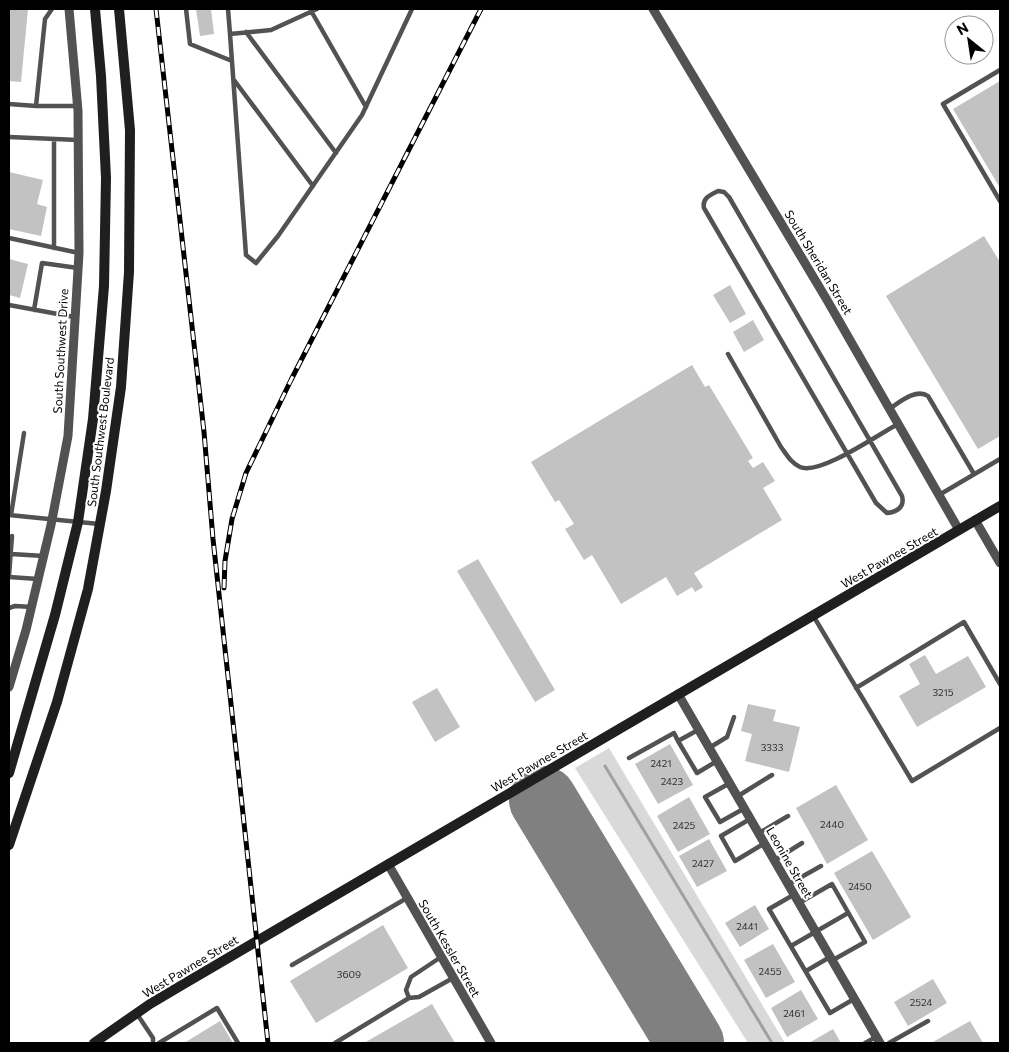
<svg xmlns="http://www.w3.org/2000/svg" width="1009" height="1052" font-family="Commissioner,sans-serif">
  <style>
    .green { fill: #d9d9d9 }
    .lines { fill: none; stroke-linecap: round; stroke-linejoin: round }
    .stream { stroke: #a0a0a0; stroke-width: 3 }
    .runway { stroke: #808080; stroke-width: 68 }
    .building { fill: #c2c2c2 }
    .service { stroke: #525252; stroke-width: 4.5 }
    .minor { stroke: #525252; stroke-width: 9 }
    .secondary { stroke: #1f1f1f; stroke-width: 10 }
    .rail-casing { stroke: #000; stroke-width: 5 }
    .rail { stroke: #fff; stroke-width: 3; stroke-dasharray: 9; stroke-linecap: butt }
    .labels { text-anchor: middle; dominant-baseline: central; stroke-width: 4; stroke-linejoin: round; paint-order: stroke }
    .number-label { font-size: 10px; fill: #303030 }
    .street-label { font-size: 12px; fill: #000; stroke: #fff }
  </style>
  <rect width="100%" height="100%" fill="#fff"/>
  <!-- green -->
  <path class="green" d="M609,748L785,1043H748L575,768Z"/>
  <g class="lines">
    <!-- stream -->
    <path class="stream" d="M605,766L772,1043"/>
    <!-- runway -->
    <path class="runway" d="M543,800L690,1043"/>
  </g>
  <!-- building -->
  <path class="building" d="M9,9H28L21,82L9,81Z
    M196,9H211L214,34L200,36Z
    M1000,81V188L953,109Z
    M9,172L43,180L37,204L47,207L41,236L9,229Z
    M984,236L1000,262V436L978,449L886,296Z
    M9,259L28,264L20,298L9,295Z
    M730,285L746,314L730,323L713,295Z
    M753,320L764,340L744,352L733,332Z
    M692,365L705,387L709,385L753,458L748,461L753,468L763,462L775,481L763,488L782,520L694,573L703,587L695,592L692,587L677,596L666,577L621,604L592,555L584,560L565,529L574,524L559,500L555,502L531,462Z
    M478,559L555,690L535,702L457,571Z
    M925,655L936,674L968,656L986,687L917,727L899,696L920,684L909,664Z
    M437,688L460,727L435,742L412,702Z
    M748,704L776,710L773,721L800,727L789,772L745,761L752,734L741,731Z
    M670,744L693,785L658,804L635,764Z
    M836,785L868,840L827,864L796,808Z
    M689,797L710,834L678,852L657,816Z
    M709,839L727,871L697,887L679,856Z
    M872,851L911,917L873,940L834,873Z
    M755,905L769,929L740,947L725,923Z
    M383,925L408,968L316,1023L290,981Z
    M773,944L795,982L766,998L744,960Z
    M933,979L947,1003L908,1026L894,1002Z
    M801,990L818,1019L787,1037L771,1008Z
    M432,1004L455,1043H364Z
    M220,1021L233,1043H184Z
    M970,1021L983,1043H931Z
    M833,1029L841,1043H809Z"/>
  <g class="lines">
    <!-- service -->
    <path class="service" d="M186,9L190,44L232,61
      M228,9L230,34L271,30L317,9
      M310,9L366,107
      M246,32L336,153
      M230,34L246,255L256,263L278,236L362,115L412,9
      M1000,70L943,104L1000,201
      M234,80L313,186
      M9,104L36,106H78
      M36,106L45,19L52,9
      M9,137L78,140
      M54,139V248
      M718,191L724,192L729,197L902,496C905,507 897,512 887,513L876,503L704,208C702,198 710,195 718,191Z
      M9,238L79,253
      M9,305L74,317
      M34,310L42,263L78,268
      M728,354L781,447C787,455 791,463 800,467C819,476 879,434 898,424
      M889,409C900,402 916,388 928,396L974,474
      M939,495L1000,459
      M9,515L99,524
      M11,515L24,433
      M11,554L44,556
      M9,576L12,536
      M9,577L38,579
      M9,608L15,606L32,607
      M814,617L912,781L1000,728
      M856,688L964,622L1000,684
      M698,730L678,741L697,773L717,761
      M709,748L727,737L734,717
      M629,758L674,733L678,741
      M730,783L705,797L720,822L745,808
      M738,796L772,775
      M750,819L721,836L735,861L765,843
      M759,833L788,816
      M775,860L802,843
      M789,884L821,866
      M795,894L769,909L830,1013L854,999
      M799,903L832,884L865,942L833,960
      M791,946L848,913
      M441,957L411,977L406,990L409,998L419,997L453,978
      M292,965L407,898
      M806,971L830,957
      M137,1014L153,1038V1043
      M159,1043L217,1008L238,1043
      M335,1043L409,998
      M865,1043L876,1037
      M889,1043L928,1021"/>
    <!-- minor -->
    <path class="minor" d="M653,9L827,300L959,530
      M975,520L1000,563
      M9,687L26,630L51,525L68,436L79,253L78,111L69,9
      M678,694L880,1043
      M388,864L491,1043"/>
    <!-- secondary -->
    <path class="secondary" d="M9,773L55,615L78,522L93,419L104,286L106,178L101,76L95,9
      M9,845L57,702L88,589L106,491L121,387L129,272L130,130L119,9
      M94,1043L150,1004L182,985L1000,506"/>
    <defs>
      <path id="rail" d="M156,9L204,432L213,539L268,1043
        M224,588L225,561L232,519L246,473L291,380L481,9"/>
    </defs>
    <!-- rail casing -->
    <use href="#rail" class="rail-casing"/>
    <!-- rail -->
    <use href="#rail" class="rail"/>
  </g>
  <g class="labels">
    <!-- number labels -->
    <g class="number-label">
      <text x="943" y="692">3215</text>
      <text x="772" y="747">3333</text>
      <text x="661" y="763">2421</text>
      <text x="672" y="781">2423</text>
      <text x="832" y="824">2440</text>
      <text x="684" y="825">2425</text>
      <text x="703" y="863">2427</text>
      <text x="860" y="886">2450</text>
      <text x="747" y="926">2441</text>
      <text x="770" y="971">2455</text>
      <text x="349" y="974">3609</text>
      <text x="921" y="1002">2524</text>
      <text x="794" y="1013">2461</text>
    </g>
    <!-- street labels -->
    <g class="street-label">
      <text transform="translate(819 262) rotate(59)">South Sheridan Street</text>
      <text transform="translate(60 351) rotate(-87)">South Southwest Drive</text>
      <text transform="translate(100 432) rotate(-83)">South Southwest Boulevard</text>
      <text transform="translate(889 557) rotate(-30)">West Pawnee Street</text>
      <text transform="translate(539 761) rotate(-30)">West Pawnee Street</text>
      <text transform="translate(790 862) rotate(60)">Leonine Street</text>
      <text transform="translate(450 948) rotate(60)">South Kessler Street</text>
      <text transform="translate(190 966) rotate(-31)">West Pawnee Street</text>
    </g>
  </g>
  <!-- border -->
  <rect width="1009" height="1052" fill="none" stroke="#000000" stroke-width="20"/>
  <!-- north arrow -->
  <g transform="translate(969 40) rotate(330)"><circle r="24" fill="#ffffff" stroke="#999999"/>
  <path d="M0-4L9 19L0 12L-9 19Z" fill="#000000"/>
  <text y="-8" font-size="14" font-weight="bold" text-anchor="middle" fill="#000000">N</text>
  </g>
</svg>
